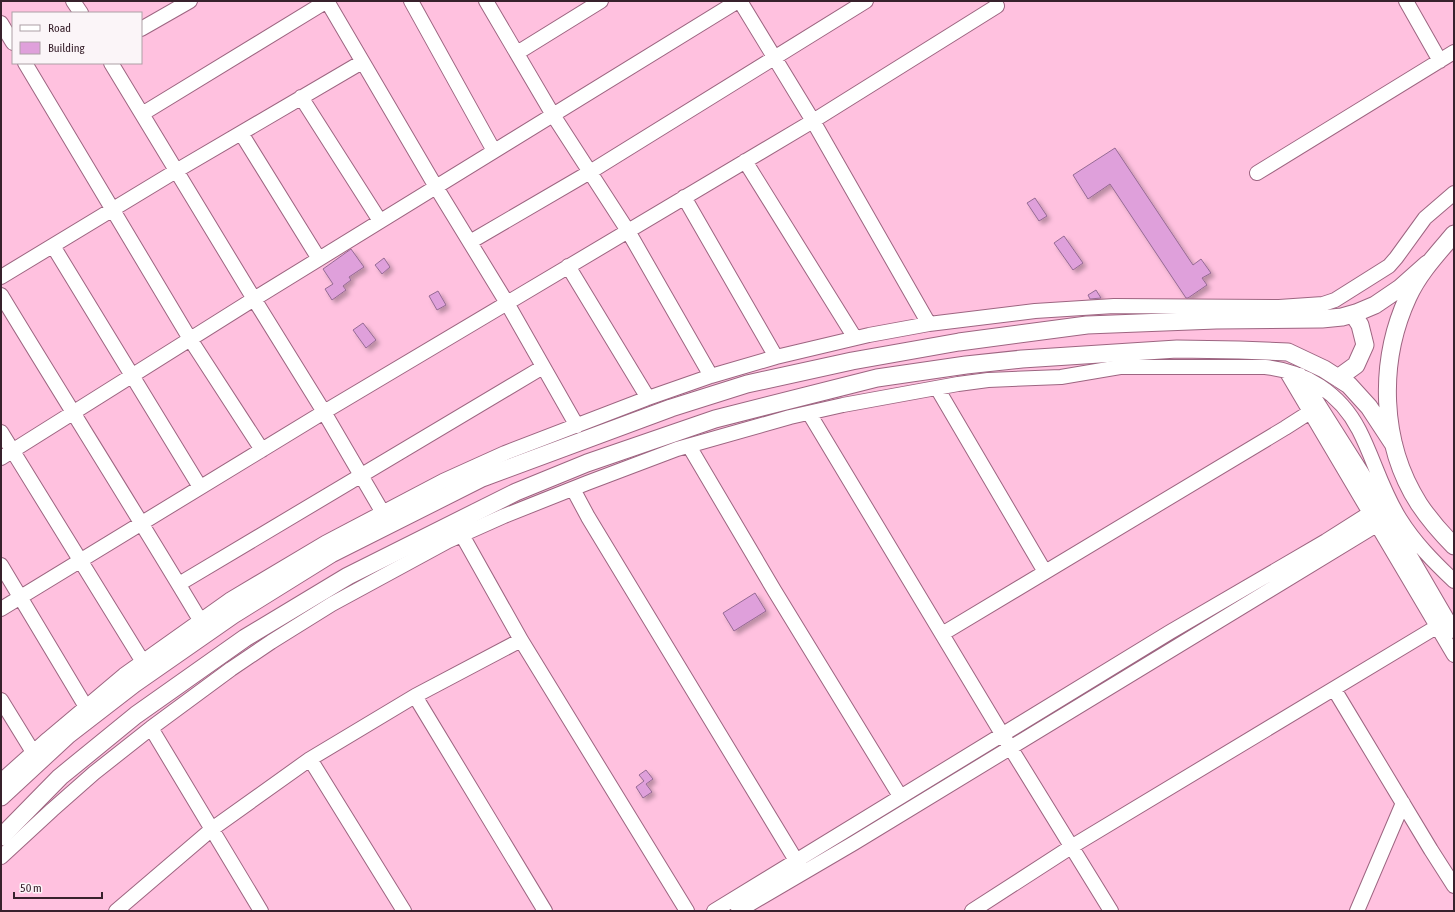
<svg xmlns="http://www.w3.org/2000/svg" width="1455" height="912" font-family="'Asap Condensed',sans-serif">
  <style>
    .building { fill: #dfa0db; stroke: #956a93; filter: url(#shadow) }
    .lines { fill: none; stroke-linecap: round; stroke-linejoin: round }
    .minor-casing { stroke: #9d6581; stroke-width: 16 }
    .major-casing { stroke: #9d6581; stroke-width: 19 }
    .minor { stroke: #fff; stroke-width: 14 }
    .major { stroke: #fff; stroke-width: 17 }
  </style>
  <defs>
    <filter id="shadow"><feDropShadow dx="3.5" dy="3.5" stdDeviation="2" flood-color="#0004"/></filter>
  </defs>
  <rect width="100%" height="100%" fill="#ffc1df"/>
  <!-- building -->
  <path class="building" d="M1115,148L1193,265L1201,259L1211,273L1202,278L1207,285L1188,298H1186L1110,184L1088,199L1073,175Z
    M1035,198L1047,216L1039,221L1027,203Z
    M1064,236L1083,263L1073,270L1054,243Z
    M351,249L364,267L349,277L351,280L343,286L346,290L332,300L325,289L333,284L323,269Z
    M384,258L390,267L382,274L375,265Z
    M1096,290L1101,298L1090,299L1088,295Z
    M438,291L446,305L437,310L429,296Z
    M363,323L376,340L366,348L353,330Z
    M755,593L766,611L734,631L723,613Z
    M646,770L653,779L646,784L652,792L643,798L636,787L644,781L639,775Z"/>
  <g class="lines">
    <defs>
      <path id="minor" d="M73,1L81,13
        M327,1L436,187L507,303L577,426
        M411,1L494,151
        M486,1L553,115L628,231L711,376
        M740,1L813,121L929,324
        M1406,1L1440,61
        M1,23L13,43
        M141,29L190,1
        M517,53L601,1
        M25,63L190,339L262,450
        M111,63L254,299L324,412L383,513
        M301,97L380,221
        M142,114L327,1
        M241,133L319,259
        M745,161L855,338
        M1257,173L1454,52
        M684,197L776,357
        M470,242L590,172L866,1
        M53,246L200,487
        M568,266L648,398
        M1,277L176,171L362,62
        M1,295C67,404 135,511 200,620
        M1286,371L1454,655
        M1300,375L1362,473L1454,631
        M937,388L1045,572
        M809,413L1002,734L1111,911
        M1,432L143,662
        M689,446L774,590L900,796
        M1,458L254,299L738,1
        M573,489L588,517L800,867
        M462,535L521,640L687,911
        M1,565L86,707
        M179,584L543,367
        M1,609L324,412L813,121L997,6
        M942,634L1285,428L1310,412
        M1334,689L1431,850L1454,886
        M415,696L545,911
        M1,700L33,752
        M151,728L261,911
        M310,759L404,911
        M1,781L48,739L124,675L231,599L325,543L443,481L505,453L648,398L711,376L776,357L869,335L929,324L1035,311L1114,306L1279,307L1323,304L1335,300L1389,266L1396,258L1425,218L1454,193
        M1,857L52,810L94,773L151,728L231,669L271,642L332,604L448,541L504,516L587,483L677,449L790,417L843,405L958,384L988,380L1061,377L1120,367H1265C1305,371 1340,393 1359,430C1374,459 1382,491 1400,519C1415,543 1434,562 1454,581
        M116,911L212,829L310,759L415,696L521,640
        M714,911L1170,632L1326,541L1381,506
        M738,911L854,843L1388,518
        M972,911L1071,847L1438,626
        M1357,911L1403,803"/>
      <path id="major" d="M1454,234C1437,254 1419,273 1408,297C1378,362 1380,443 1419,504C1429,519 1441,533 1454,546
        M1338,378L1356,365L1365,345L1360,325L1353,314
        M1,797L68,735L134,684L233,615L331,554L482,478L671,408L747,384L852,361L959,342L1087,325L1216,320L1322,319L1342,317L1356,313L1375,305L1400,288L1427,264
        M1,837L60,777L136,715L245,638L348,576L516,492L587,463L715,419L877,378L966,365L1022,359L1177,349L1239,350L1288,352L1324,369L1349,385L1369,407L1394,445"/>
    </defs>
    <!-- minor casing -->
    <use href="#minor" class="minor-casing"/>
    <!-- major casing -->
    <use href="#major" class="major-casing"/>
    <!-- minor -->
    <use href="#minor" class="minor"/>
    <!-- major -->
    <use href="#major" class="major"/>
  </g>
  <!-- border -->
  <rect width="1455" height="912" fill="none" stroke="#38212c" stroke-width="4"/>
  <!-- legend -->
  <rect x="12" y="12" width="130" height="52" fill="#fbf5f8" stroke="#ada0a6"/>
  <rect x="20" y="25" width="20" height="6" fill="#ffffff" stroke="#ada0a6"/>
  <text x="48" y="32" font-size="12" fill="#38212c">Road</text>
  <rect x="20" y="42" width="20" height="12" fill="#dfa0db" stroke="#ada0a6"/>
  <text x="48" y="52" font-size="12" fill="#38212c">Building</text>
  <!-- scale -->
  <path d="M14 892v6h88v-6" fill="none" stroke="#38212c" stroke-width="2"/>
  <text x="20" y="892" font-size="12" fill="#38212c" stroke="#fbf5f8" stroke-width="3" paint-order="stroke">50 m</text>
</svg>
